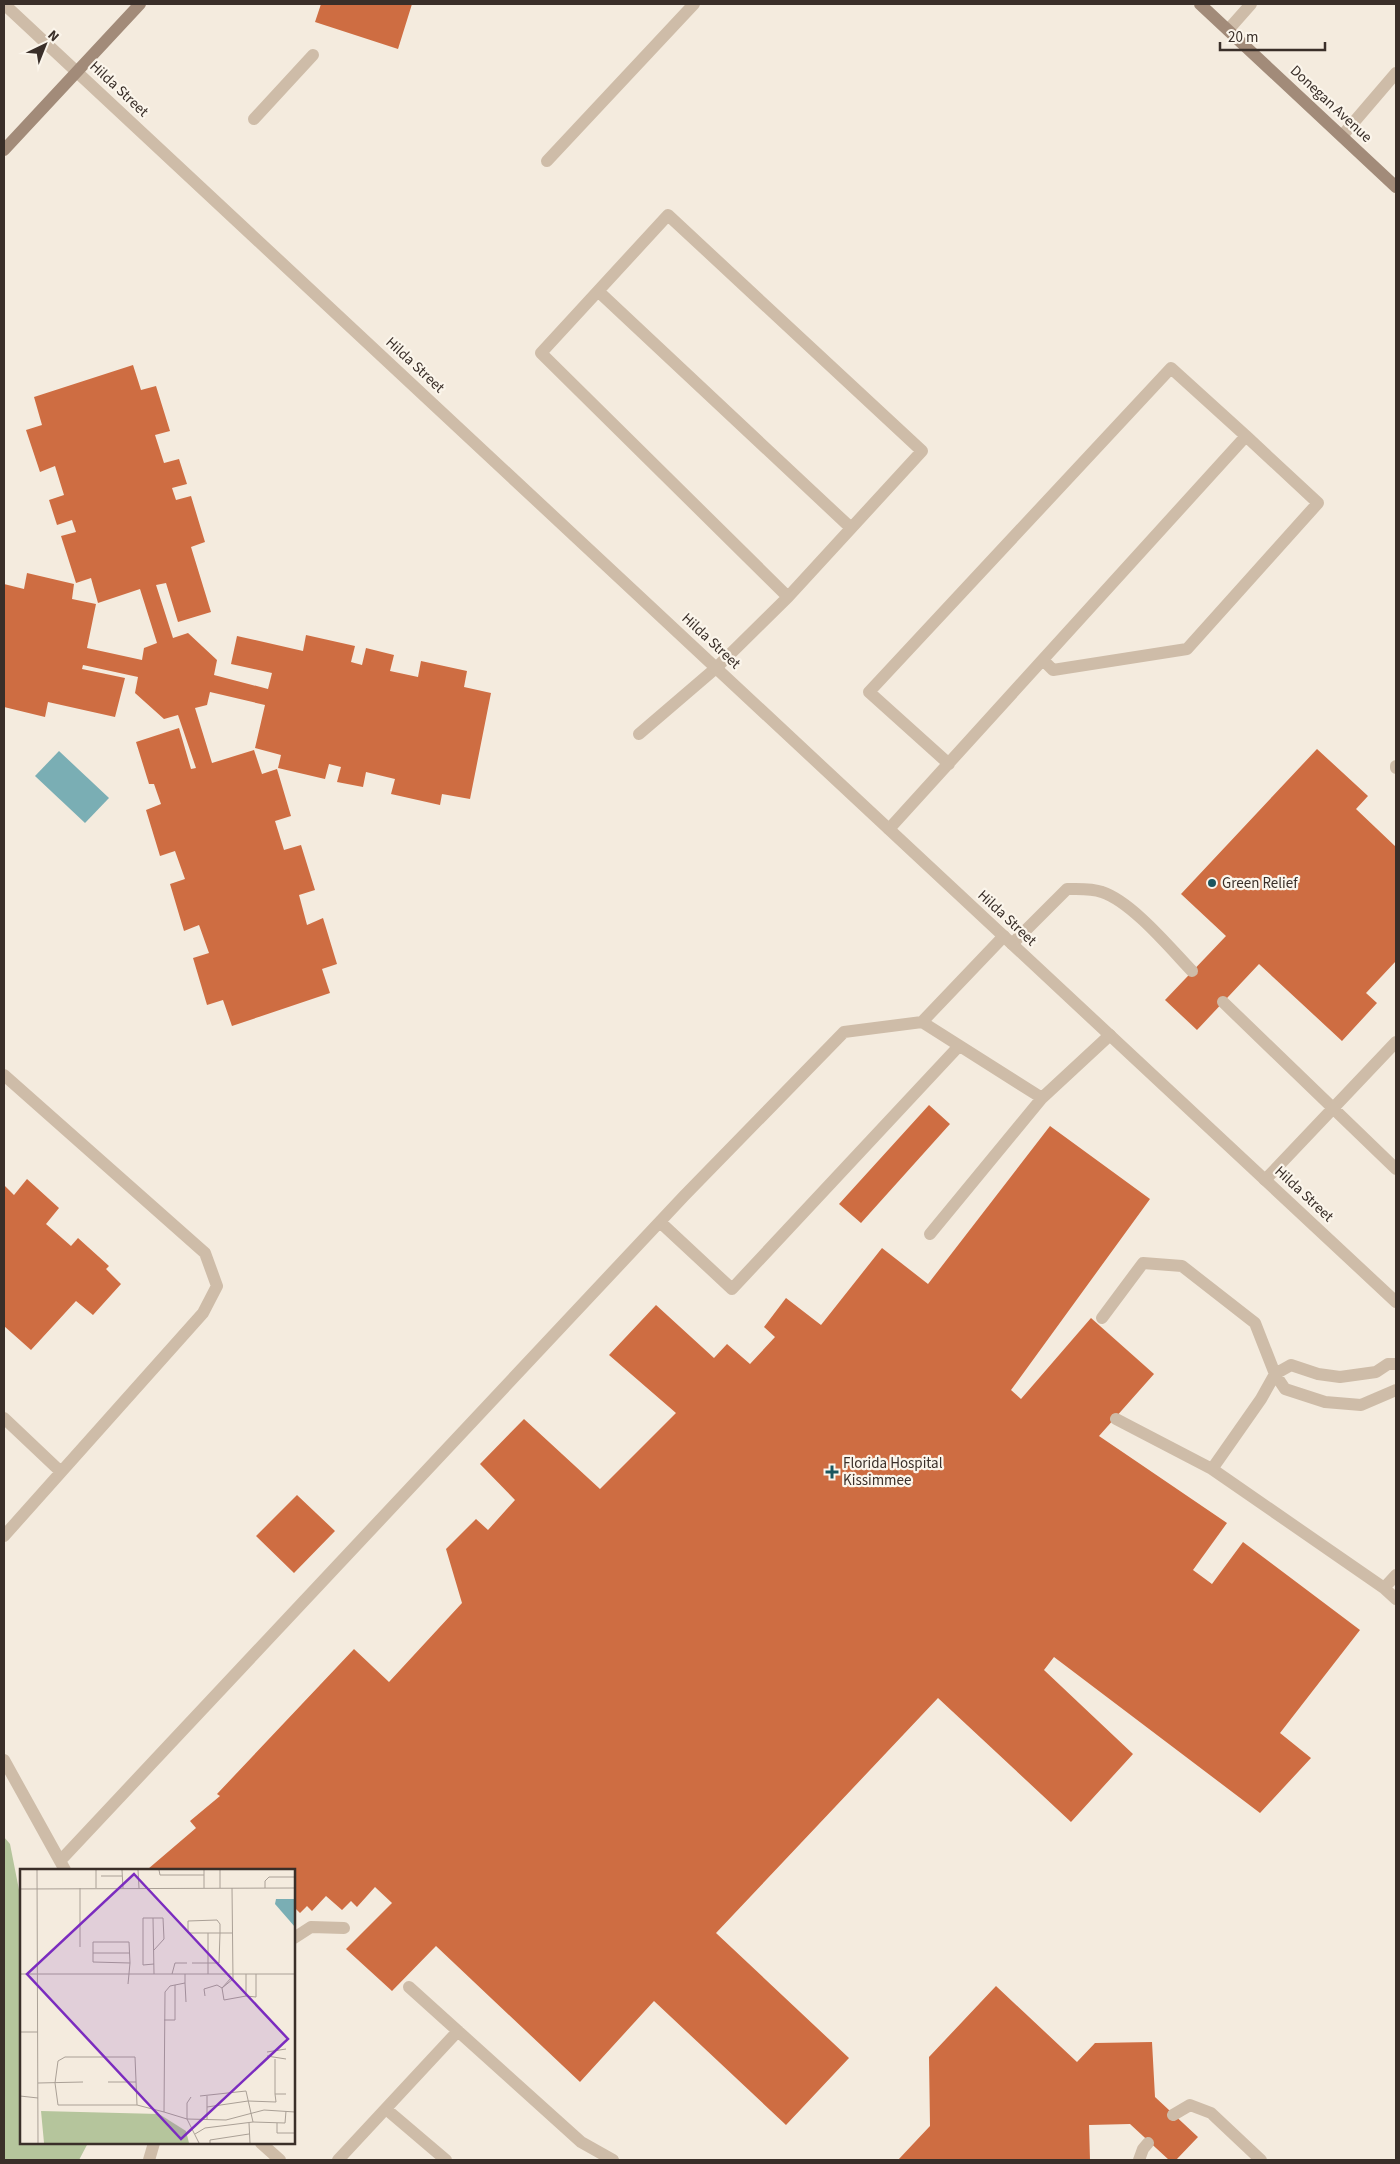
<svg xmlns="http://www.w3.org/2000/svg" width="1400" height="2164" font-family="'Source Sans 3',sans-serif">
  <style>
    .green { fill: #b5c59c }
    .water { fill: #7aaeb4 }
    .building { fill: #ce6d42 }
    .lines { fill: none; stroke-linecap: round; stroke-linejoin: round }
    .lane { stroke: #cebca8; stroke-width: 12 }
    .street { stroke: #cebca8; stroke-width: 12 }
    .secondary { stroke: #a28b79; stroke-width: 12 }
    .poi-dot { fill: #1b565f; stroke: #fbf5eb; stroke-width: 2 }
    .labels { text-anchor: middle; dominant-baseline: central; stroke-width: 4.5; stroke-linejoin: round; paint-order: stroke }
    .street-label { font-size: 15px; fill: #3a2f29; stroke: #fbf5eb }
    .poi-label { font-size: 15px; fill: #3a2f29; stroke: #fbf5eb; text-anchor: start }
    .inset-road { fill: none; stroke: #aaa096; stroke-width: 1 }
    .view { fill: #7b2cbf; fill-opacity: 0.15; stroke: #7b2cbf; stroke-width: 2.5 }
    .inset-edge { fill: none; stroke: #3a2f29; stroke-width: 2.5 }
  </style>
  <rect width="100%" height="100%" fill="#f4ebde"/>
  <!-- green -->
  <path class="green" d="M4,1837L10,1844L21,1900V2143H88L79,2160H4Z"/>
  <!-- water -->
  <path class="water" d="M59,751L109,798L85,823L35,776Z"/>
  <!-- building -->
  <path class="building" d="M321,4H412L398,49L315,22Z
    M133,365L141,390L156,386L170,431L155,435L164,463L179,459L187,484L172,488L176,500L191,496L205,542L191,547L211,612L178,622L166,583L156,585L173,638L188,633L217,660L214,675L268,689L272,673L231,664L237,636L303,651L306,635L355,646L351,662L362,665L366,648L394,655L390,671L418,677L421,661L467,671L464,687L491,693L470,799L442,794L440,805L391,794L395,779L366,772L363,787L337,782L341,767L329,764L325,779L278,768L281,755L255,748L265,705L210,692L207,705L195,708L212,763L254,750L262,774L277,769L291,816L275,821L284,850L301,845L315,890L299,895L307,925L323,918L337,964L322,969L330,993L232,1026L223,1000L207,1005L193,958L209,953L199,925L184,931L170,884L185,879L175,851L160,856L146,810L161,804L154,784H149L136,742L179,728L191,769L196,768L178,715L164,719L135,693L138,677L83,665L82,669L125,678L115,717L48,702L45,717L4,707V584L24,589L27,573L74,584L72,599L96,604L87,648L142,660L144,648L157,643L140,589L98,603L91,578L76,583L61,536L76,532L72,520L57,525L49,500L64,495L55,466L40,472L26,430L42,425L34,397Z
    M1317,749L1368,796L1356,809L1396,847V961L1366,993L1377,1003L1342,1041L1259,964L1197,1030L1165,1000L1226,936L1181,894Z
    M929,1105L950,1124L861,1223L839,1204Z
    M1050,1126L1150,1199L1011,1390L1021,1399L1091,1318L1154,1374L1099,1436L1227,1523L1193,1570L1212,1584L1243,1542L1360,1630L1280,1733L1311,1758L1260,1813L1054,1657L1044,1670L1133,1754L1071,1822L938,1698L716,1933L849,2058L786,2125L654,2001L580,2082L436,1946L392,1991L346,1949L392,1903L375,1887L357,1907L351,1901L342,1910L326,1896L312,1911L307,1906L300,1913L294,1907V1870L148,1869L196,1828L190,1821L220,1796L217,1794L354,1649L389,1682L462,1603L446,1549L476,1519L488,1530L515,1500L480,1464L524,1419L600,1489L676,1413L609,1355L656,1305L714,1358L727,1344L750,1364L775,1337L764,1327L786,1298L821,1325L882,1248L928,1284Z
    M27,1179L59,1208L46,1224L71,1246L78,1238L109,1266L106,1269L121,1284L93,1315L76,1301L31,1350L4,1326V1185L14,1195Z
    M297,1495L335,1531L294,1573L256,1536Z
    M996,1986L1077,2062L1095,2043L1152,2042L1155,2097L1198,2137L1176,2160H1169L1130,2124L1089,2125L1090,2160H898L930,2126L929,2057Z"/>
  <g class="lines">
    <!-- lane -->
    <path class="lane" d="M1228,30L1251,4
      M254,119L313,55
      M1342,136L1396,73
      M547,161L694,4
      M598,291L851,528
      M639,734L716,668L788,597L541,353L668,215L922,451L788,597
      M949,764L869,692L1171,368L1246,436
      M1396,766V768
      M889,829L1246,436L1318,503L1187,649L1053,670L1043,660
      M1012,944L1067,889C1078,889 1091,888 1102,892C1132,902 1170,948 1192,971
      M1223,1002L1396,1169
      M922,1022L1004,936
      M4,1075L205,1253L217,1286L203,1313L4,1536
      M1265,1180L1396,1042
      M660,1222L732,1289L959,1046
      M930,1234L1042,1098
      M1102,1318L1143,1263L1182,1266L1255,1323L1275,1374L1261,1399L1212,1469L1384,1588L1396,1575
      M1396,1364H1388L1376,1372L1340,1377L1318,1374L1291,1365L1275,1374L1285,1389L1325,1402L1361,1405L1396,1390
      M4,1418L61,1472
      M1116,1419L1212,1469
      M1384,1588L1396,1599
      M4,1760L60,1861
      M65,1870L60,1861L684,1196L844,1032L922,1022L1042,1098L1110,1035
      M294,1938L311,1927L344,1928
      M409,1987L581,2142L613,2160
      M386,2109L446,2160
      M1173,2115L1190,2105L1211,2113L1261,2160
      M338,2160L458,2031
      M1139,2160L1143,2149L1148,2143"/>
    <!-- street -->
    <path class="street" d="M4,4L1396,1302
      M261,2143L280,2160
      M149,2160L154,2143"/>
    <!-- secondary -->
    <path class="secondary" d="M1200,4L1396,187
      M4,150L140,4"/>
  </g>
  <!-- markers -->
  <g class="poi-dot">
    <circle cx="1212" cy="883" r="5"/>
    <path d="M829.5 1464.5h5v5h5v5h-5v5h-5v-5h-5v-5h5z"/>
  </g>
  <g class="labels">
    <!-- street labels -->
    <g class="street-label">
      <text transform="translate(119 89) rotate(43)">Hilda Street</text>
      <text transform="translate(1331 104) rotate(43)">Donegan Avenue</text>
      <text transform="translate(415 365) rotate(43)">Hilda Street</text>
      <text transform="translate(711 641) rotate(43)">Hilda Street</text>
      <text transform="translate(1007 918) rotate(43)">Hilda Street</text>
      <text transform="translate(1304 1194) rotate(43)">Hilda Street</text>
    </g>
    <!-- poi labels -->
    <g class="poi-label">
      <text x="1222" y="883">Green Relief</text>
      <text x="843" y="1463">Florida Hospital<tspan x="843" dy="17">Kissimmee</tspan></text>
    </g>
  </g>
  <!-- overview -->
  <g transform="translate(20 1869)">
    <rect width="275" height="275" fill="#f4ebde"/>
    <path d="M21,242L139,245L166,262L169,274H24Z" fill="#b5c59c"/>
    <path d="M256,30H275V58L255,35Z" fill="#7aaeb4"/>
    <path class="inset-road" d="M17,1L18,274M102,1L103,19M118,1L119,19M139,1L140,6H184M200,1V19M81,7H102M76,19V1M184,19V1M245,19V12L249,8H275M0,20L275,19M133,49H123V96L134,95M60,78V19M134,81L144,70L143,49H133L134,105M73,84H110M172,94H199L200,64V55L197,51L168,52V64H212M0,105H275M152,105L155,94H167M165,105V114L150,117L145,123L144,243L167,250L206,251L244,241L275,243M188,105V64M211,109L202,119L213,110L212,19M165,114L166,133M108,115L110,94L73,93V73H109L110,94M185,127L184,120L197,116L202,119L204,131L226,127V105M226,127L236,128V105M144,151H155V116M0,163H18M247,183L266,180M247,187L266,190M255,190V225H266M88,213H116M18,214L63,213M0,227L18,229M180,227L226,222L233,253L265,254L266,242M187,227V250M171,228L167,234V250L179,274M117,236L115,188H45L38,192L35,214L38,236H117L144,243M187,238L228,232L256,233L255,225M229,254L230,274M257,254V264H275M175,265L185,259L233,253M190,274V271L229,265"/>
    <path class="view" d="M114,5L268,170L161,270L7,105Z"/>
    <rect width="275" height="275" class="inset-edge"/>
  </g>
  <!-- border -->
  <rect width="1400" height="2164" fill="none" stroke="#3a2f29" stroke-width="10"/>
  <!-- north arrow -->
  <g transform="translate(45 45) rotate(43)" stroke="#fbf5eb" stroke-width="4" paint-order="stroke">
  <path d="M0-4L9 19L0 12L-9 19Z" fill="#3a2f29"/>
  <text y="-8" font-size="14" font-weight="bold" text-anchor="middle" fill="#3a2f29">N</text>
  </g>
  <!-- scale -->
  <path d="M1220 42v8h105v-8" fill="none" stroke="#3a2f29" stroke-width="2.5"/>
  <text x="1228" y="42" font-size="15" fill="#3a2f29" stroke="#fbf5eb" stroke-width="4" paint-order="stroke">20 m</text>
</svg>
